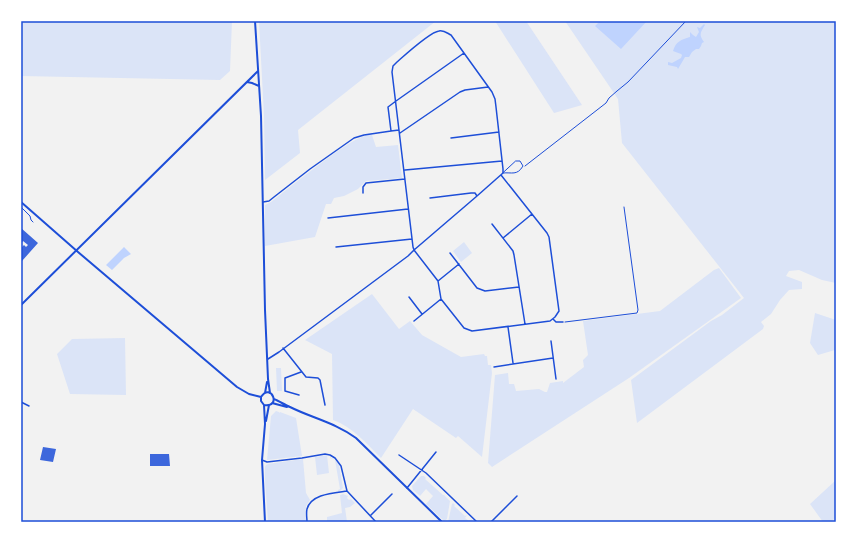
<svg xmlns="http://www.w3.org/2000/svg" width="857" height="543" font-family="'DejaVu Sans',sans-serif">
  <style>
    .green { fill: #dbe4f7 }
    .water { fill: #bfd3fe }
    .building { fill: #3d67dc }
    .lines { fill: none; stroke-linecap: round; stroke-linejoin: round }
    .path { stroke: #1d4ed8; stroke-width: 1 }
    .service { stroke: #1d4ed8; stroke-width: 1 }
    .minor { stroke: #1d4ed8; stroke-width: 1.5 }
    .tertiary { stroke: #1d4ed8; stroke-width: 2 }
    .neatline { fill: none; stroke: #1d4ed8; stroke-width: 1.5 }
  </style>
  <rect width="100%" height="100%" fill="#f2f2f2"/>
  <!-- green -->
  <path class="green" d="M21,21H232L230,71L220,80L21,76Z
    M259,21H436L298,130L300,153L265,180L264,116Z
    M495,21H526L582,105L554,113Z
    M565,21H836V283L822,280L799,270L789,271L786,276L802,282V289L789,290L780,300L771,314L761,322L764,326L763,329L637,423L631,380L711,321L722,315L744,298L622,143L618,99Z
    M367,135H372L376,147L398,145L402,178L366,181L358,189L344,196L334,198L331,204H326L315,237L265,246V205L271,202C291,186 311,170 332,155C344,147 354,139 367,135Z
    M464,242L472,253L461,262L453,251Z
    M719,268L741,298L629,378L492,467L488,463L495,375L508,373L509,384H514L516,391L539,389L545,392H547L550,383L563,381V383L584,367L583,360L588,355L583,321L660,311L714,270Z
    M372,294L399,329L410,321L422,335L461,357L484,354L485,356H487L488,365H491L492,373L482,457L458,436L456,438L413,409L381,458C367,444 353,427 333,420L332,354L305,340Z
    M815,313L836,320V353L835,350L818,355L810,343Z
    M125,338L126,395L70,394L57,354L72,339Z
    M276,368H281L282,391H277Z
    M276,411L279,412V413L280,412L296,418L302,456L267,460L271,416Z
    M327,455L329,473L317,475L315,457Z
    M330,457L335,460L339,465L343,488L340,491L338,492V490L340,489L335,460L330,458Z
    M303,459L306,493L310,500L306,506V522H268L265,480V467L266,465L268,464Z
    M421,476H424L426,478L425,479L443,495H444L450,501L447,519L444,521L426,504L433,496L426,489L420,496L413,490L412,486Z
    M836,480V517L831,522H823L810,504Z
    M343,494L348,496L347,498L349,500L351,499L355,503L350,507L345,508L347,522L327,521V517L342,513L340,495Z
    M453,503L455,505L454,506L465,516L467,515L465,518L469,521L472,519L471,522H448L452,504Z"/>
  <!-- water -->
  <path class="water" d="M600,21H647L621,49L595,26Z
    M704,24L705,25C701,32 698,34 704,42L702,43L701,46L699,49H696L692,52L689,57H685L678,69L677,67L668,65V62L672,63L681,58L682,55L681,54L673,51C676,41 681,40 690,37V32L693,35L696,37L699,32L697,27L700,28Z
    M124,247L131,254L124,258L112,270L106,265Z"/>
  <!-- building -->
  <path class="building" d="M21,228L38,243L22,261L21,260V248L24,245L26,247L28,245L23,241L21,244Z
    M43,447L56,449L53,462L40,460Z
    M150,454H169L170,466H150Z"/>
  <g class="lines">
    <!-- path -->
    <path class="path" d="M525,166L606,103L609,98L617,91L628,82L686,21
      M21,207L30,216L31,220L33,222
      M565,322L637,313L638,310L624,207"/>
    <!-- service -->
    <path class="service" d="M516,161H520L523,166C517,176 512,172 503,173Z"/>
    <!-- minor -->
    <path class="minor" d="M399,130L391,131L388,107L396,101L464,53
      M400,133L460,92L465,90L488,87
      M451,138L499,132
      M405,170L502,161
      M363,193V187L366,183L405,179
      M430,198L471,193H475L477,196
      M263,202L269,201L274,197L310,169L354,138L364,135L391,131
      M328,218L408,209
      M492,224L513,251L514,255L525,324
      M503,238L532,214
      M336,247L412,239
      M450,253L477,288L485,291L519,287
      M438,281L459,264
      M409,297L422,314
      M553,319L556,322H563
      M414,321L441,299
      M508,327L513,363
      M551,341L556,379
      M283,348L306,377L318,378L320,380L325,405
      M268,359L279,352L408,256L414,250L477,196L503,173V169L496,107L495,99L492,92L451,35C447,33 444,30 439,31C430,32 405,55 397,62L393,66L392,72L413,247L414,250L438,281L441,299L464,328L472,331L550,321L555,317L559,311L549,237L547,233L501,175
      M494,367L553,358
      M299,395L285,391V378L301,372
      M21,402L29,406
      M399,455L426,473L477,522
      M262,460L267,462L302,458L325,454L330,455L335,458L341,466L347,491L376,522
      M407,488L436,452
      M371,515L392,494
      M307,522C307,518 306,513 307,509C311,494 333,493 347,491
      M491,522L517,496"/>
    <!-- tertiary -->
    <path class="tertiary" d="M255,21L261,116L265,310L268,379L270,393
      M247,82L252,83L259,86
      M21,202L78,252L237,387L249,394L261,397
      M21,305L258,71
      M265,393L267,382
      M261,397C271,382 282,408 264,405
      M261,397V401L264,405
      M274,399C279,401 285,405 290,407C312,418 336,423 356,438L442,522
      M272,403L287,407
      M264,405L265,424L262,460L265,522
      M266,421L269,405"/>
  </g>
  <!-- border -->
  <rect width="857" height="543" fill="none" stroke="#ffffff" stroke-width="44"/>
  <rect x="22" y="22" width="813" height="499" class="neatline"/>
</svg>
